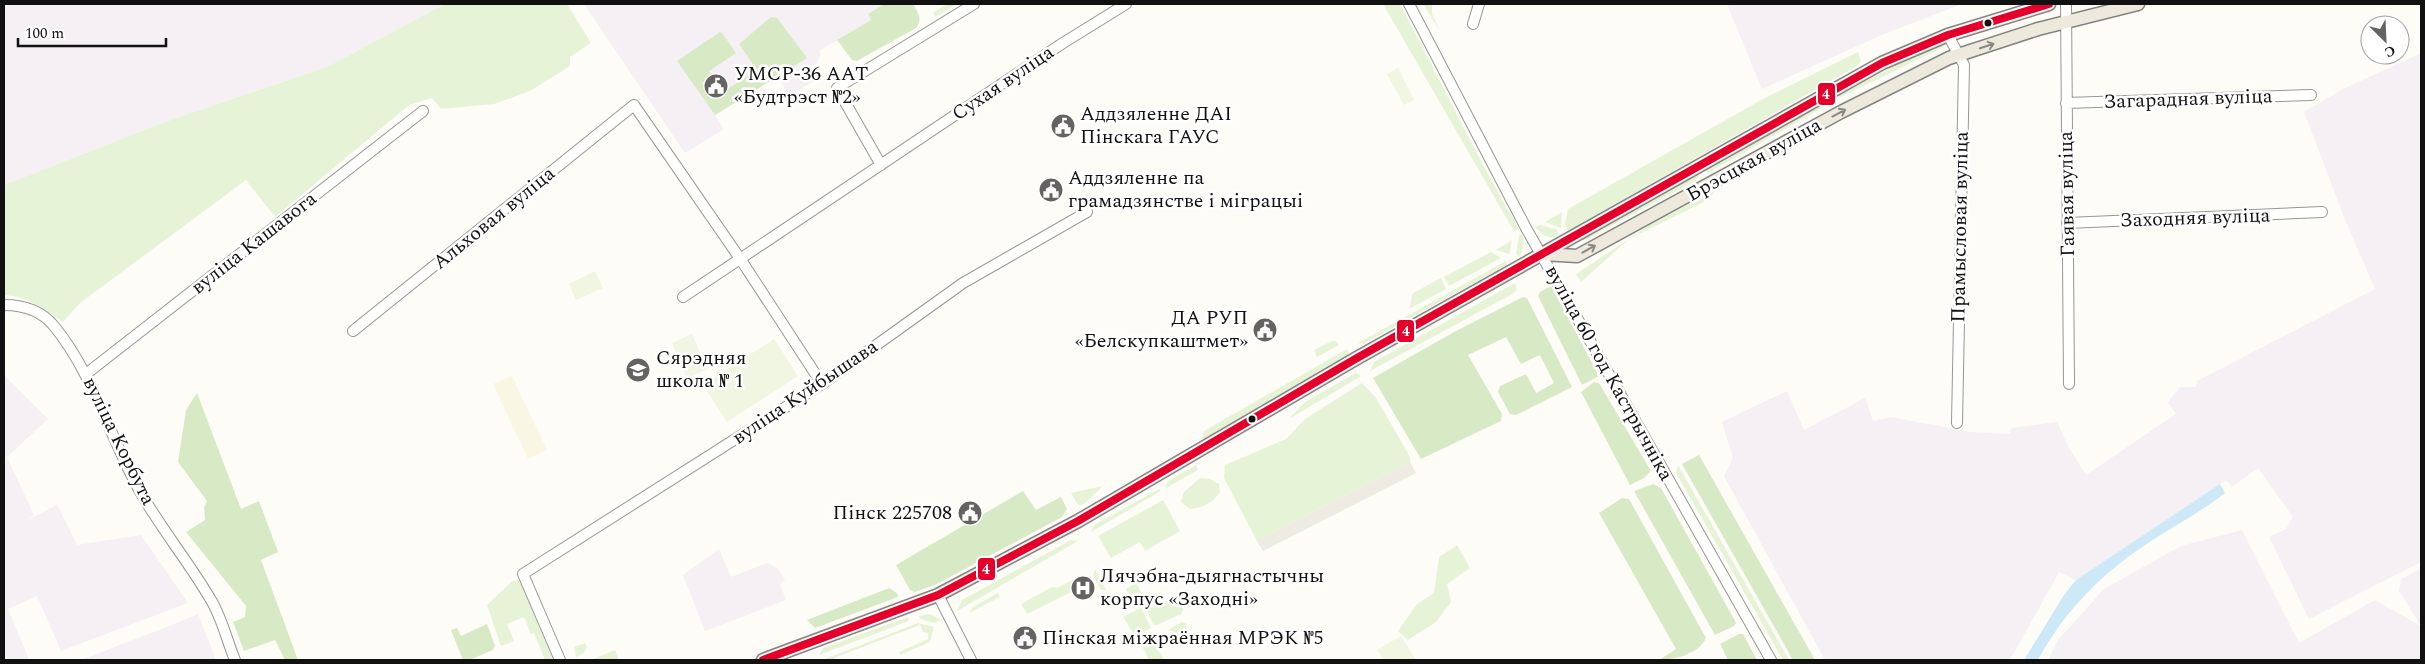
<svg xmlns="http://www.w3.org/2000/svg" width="2425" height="664" font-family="Spectral,serif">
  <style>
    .industrial { fill: #f5f0f3 }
    .farmland { fill: #f9f7e4 }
    .green { fill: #e7f3d7 }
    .forest { fill: #d8eac5 }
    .pitch { fill: #f0f6e1 }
    .plaza { fill: #edebe2 }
    .water { fill: #cde8f7 }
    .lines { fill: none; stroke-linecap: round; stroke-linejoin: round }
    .minor-casing { stroke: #979795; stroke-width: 12 }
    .major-casing { stroke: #858482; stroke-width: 15 }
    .minor { stroke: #fffffe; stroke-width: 10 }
    .major { stroke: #ede9dc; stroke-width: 12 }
    .bus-1-casing { stroke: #fff; stroke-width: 11 }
    .bus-1 { stroke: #e4002b; stroke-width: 8 }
    .oneway { stroke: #8a8881 }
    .bus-dot { fill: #111; stroke: #fff; stroke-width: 2 }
    .labels { text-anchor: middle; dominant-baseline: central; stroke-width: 5; stroke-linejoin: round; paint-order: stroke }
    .poi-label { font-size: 20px; fill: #111; stroke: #fff; text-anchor: start }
    .street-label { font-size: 20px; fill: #111; stroke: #fff }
    .line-badge { stroke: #fff; stroke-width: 2 }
    .badge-label { font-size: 14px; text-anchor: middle; font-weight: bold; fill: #fff }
  </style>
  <rect width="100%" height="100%" fill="#fdfcf7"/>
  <!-- industrial -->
  <path class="industrial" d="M4,4H445L327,67L165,122L4,185Z
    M584,4H884L868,14L871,20L819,51L821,54L816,64L810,68L815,80L790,96L777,77L715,115L724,129L685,153Z
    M1727,4H1962L1884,34L1762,89Z
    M2421,53V562L2309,619L2269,537L2286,529L2293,517L2258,468L2232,487L2226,480L2076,580L2059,572L2011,658L2007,660H1825L1724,476L1733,458L1722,422L1787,391L1804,430L1865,398L1873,421L1891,417L1971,432L2010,434L2011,428L2057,422L2069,448L2086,475L2176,414L2168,402L2180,387H2196L2197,381L2375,289L2346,222L2304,112L2341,90Z
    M4,375L48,419L7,457L34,515L27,520L57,505L77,545L141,535L188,603L61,651L37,596L8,609L29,660H4Z
    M2242,530L2299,643L2375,600L2421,626L2399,591L2401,579L2421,569V660H2048L2058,640L2104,589L2181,546Z
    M719,549L731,577L767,563L778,569L785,580L780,584L786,600L705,631L683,575Z
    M198,614L216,660H81L172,625Z"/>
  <!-- farmland -->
  <path class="farmland" d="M512,376L547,450L528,459L493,384Z"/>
  <!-- green -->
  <path class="green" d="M445,4H567L591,43L570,57V66L530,91L494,104L441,109L432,98L409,105L275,217L246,180L80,303L63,322C45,309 27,296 4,295V185L165,122L327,67Z
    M947,4H957L935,17L933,13Z
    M1383,4H1400C1440,79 1476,156 1519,229L1514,231Z
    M1423,4H1432V14L1440,31Z
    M1943,45L1944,47L1841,97L1838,96L1903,61Z
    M1858,52L1861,61L1857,66L1568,231L1565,224L1568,209L1763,99Z
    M1821,105L1823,106L1822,108L1710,172L1707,173L1706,171Z
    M1696,174L1699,176L1695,181L1583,241L1582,238Z
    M1714,191L1710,199L1629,239L1581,282L1576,274L1653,223Z
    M1562,212L1561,228L1545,222Z
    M1540,225L1556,229L1559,235L1552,238L1543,235L1535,227Z
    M1522,234L1524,244L1520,257L1516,254L1519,236Z
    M1512,240L1509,254L1496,250Z
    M1491,252L1501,258L1449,286L1444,277Z
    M1506,261L1507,265L1363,344L1358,343Z
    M1441,278L1446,289L1409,309L1413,293Z
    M1515,283L1517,290L1512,294L1370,371L1374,362Z
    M1332,341H1336L1339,345L1317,357L1314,350Z
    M1347,349L1349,353L1347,356L1201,441L1204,431Z
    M1356,373L1361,376L1289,419L1305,402Z
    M1362,383L1376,398L1410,457V462L1257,541L1224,478L1225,465L1286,439L1305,419Z
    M1196,465L1198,470L1166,488L1167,482Z
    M1678,465L1789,660H1783L1676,473Z
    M1200,478L1210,479L1219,484L1220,492C1212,504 1203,507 1190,509L1181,502L1184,492Z
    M1103,486L1083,505H1078L1071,493Z
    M1159,489L1161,491L1091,532L1094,525Z
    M1163,500L1180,531L1145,551L1140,542L1111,558L1098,536Z
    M1071,540L1078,541L957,611L962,600Z
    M1457,545L1470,568L1447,584L1451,602L1436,622L1408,640L1398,631L1417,604L1434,593L1439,557Z
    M1095,569L1106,590H1101L1093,575Z
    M521,579L555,660H545L534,633L531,634L524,617L507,624L514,641L501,646L487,605L511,582Z
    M1073,580L1077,589L1027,614L1021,604L1052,587L1057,588Z
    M1136,583L1145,599L1134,606L1126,589Z
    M998,593L1000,597L969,613L973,607Z
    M1181,593L1183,610L1181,614L1157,625L1153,624L1147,610Z
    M1140,608L1142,609L1151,628L1135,636L1123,617Z
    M930,614L941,620L935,623L920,619L919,616Z
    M908,617L909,621L819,655L823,648Z
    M1182,622L1187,624L1184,632L1181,634L1168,630Z
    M918,623L934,627L930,642L900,655L899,652L928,639V633L923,632L920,625L834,658V660H822Z
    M1163,634L1179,637L1158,649L1164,660H1149L1143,648L1145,644Z
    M585,643L587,647L584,653L576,657L574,647Z
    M615,650L619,660H591Z"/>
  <!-- forest -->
  <path class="forest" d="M884,4H913C918,13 923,19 916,28L857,61L852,60L837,40L871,20L868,14Z
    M771,17L777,18L807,58L715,115L677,61L720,32L722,33L736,53L709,71L712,77L702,83L712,99L757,70L739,44Z
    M1551,286L1599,376L1582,385L1538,296L1540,292Z
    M1523,297L1527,298L1572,387L1516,415L1510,414L1498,392L1500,386L1526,374L1536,393L1554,383L1540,355L1521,364L1506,337L1468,355L1502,414L1501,421L1421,459L1373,378L1454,332Z
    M1594,382L1599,383L1651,471L1644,478L1630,485L1581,392Z
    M197,393L241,509L259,501L278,552L261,560L298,660H285L275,640L244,651L233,622L245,617L246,606L186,532L205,520L204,507L207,501L178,462L186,410Z
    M1699,455L1815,660H1792L1789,653L1682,464Z
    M1653,484L1661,488L1734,619L1736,623L1734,626L1715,635L1634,491Z
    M1023,491L1036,510L1061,497L1067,509L1062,517L935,585L915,592L910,590L896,565Z
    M1622,498L1629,499L1706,638C1699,654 1674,660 1659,660L1676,649L1599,513Z
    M889,588L897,593L898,597L815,628L807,620Z
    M487,624L495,646L493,650L469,660H463L451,630L457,628L461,636Z
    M1739,634H1743L1757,660H1728L1720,644Z"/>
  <!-- pitch -->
  <path class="pitch" d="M1398,68L1414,100L1404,105L1387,74Z
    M595,271L603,288L576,300L569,284Z
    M692,334L707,369L687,378L672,343Z
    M774,339L798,376L727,422L703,385Z
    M1401,636L1416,660H1384L1377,650Z"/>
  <!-- plaza -->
  <path class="plaza" d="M1410,462L1416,473L1263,551L1257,541Z"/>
  <!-- water -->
  <path class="water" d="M2220,484L2225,493C2197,515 2164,531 2135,552C2095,580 2061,617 2038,660H2024L2064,595L2076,580Z"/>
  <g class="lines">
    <defs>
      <path id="minor" d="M1409,4L1526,228L1771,660
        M2066,4L2069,384
        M1473,24L1479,4
        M1948,35L1964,65L1957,423
        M2066,103L2311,95
        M881,165L837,88L974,4
        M2067,223L2322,212
        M683,297L1063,43L1126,4
        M4,305C24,305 41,310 54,326C95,376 110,440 142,495C163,531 190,564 211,600C222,618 227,641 235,660
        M353,331L634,105L741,260L822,384
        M86,374L423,111
        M938,595L971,660
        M560,660L523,574L822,384L963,283L1087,212"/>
      <path id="major" d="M1542,254L1577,256L1841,112L1949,58L2038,29L2138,4
        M763,660L938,595L1078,521L1357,358L1882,63L1948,35L2049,4"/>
    </defs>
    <!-- minor casing -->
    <use href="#minor" class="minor-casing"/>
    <!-- major casing -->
    <use href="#major" class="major-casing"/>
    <!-- minor -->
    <use href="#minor" class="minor"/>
    <!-- major -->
    <use href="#major" class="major"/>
    <defs>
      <path id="bus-1" d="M763,660L938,595L1078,521L1357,358L1882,63L1948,35L2049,4"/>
    </defs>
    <!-- bus-1 casing -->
    <use href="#bus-1" class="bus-1-casing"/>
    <!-- bus-1 -->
    <use href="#bus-1" class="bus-1"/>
  </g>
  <!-- one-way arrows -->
  <defs><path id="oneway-shaft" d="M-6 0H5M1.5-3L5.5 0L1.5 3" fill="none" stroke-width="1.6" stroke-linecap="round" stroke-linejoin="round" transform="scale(1.25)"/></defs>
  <g class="oneway">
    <use href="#oneway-shaft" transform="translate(1987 46) rotate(-18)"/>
    <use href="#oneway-shaft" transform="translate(1839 113) rotate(-28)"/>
    <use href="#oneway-shaft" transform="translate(1589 249) rotate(-29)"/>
  </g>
  <!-- icons -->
  <defs>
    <symbol id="civic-disc" viewBox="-11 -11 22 22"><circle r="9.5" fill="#646362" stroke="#fff"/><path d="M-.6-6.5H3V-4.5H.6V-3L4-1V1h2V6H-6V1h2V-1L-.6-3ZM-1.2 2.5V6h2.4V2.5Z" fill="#fff"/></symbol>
    <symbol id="school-disc" viewBox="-11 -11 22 22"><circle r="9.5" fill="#646362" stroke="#fff"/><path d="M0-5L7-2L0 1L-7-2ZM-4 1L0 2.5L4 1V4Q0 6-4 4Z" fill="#fff"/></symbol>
    <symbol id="hospital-disc" viewBox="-11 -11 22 22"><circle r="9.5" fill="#646362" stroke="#fff"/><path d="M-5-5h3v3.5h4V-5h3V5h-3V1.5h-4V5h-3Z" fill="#fff"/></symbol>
  </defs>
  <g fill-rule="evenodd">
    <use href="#civic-disc" x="702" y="72" width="28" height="28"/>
    <use href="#civic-disc" x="1049" y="112" width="28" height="28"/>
    <use href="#civic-disc" x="1037" y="176" width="28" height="28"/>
    <use href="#civic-disc" x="1251" y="316" width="28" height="28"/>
    <use href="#school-disc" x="624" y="356" width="28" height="28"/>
    <use href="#civic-disc" x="956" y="499" width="28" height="28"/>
    <use href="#hospital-disc" x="1069" y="574" width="28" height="28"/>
    <use href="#civic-disc" x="1011" y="624" width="28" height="28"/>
  </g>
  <!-- markers -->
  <g class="bus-dot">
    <circle cx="1988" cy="23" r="4.5"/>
    <circle cx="1252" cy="419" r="4.5"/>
  </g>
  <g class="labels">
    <!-- poi labels -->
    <g class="poi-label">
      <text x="734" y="74">УМСР-36 ААТ<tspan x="734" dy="23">«Будтрэст №2»</tspan></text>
      <text x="1080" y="114">Аддзяленне ДАІ<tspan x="1080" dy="23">Пінскага ГАУС</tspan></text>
      <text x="1068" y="178">Аддзяленне па<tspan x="1068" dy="23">грамадзянстве і міграцыі</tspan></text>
      <text x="1248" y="318" text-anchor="end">ДА РУП<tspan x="1248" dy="23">«Белскупкаштмет»</tspan></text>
      <text x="656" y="358">Сярэдняя<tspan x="656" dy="23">школа № 1</tspan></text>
      <text x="952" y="513" text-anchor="end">Пінск 225708</text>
      <text x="1100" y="576">Лячэбна-дыягнастычны<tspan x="1100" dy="23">корпус «Заходні»</tspan></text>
      <text x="1042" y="638">Пінская міжраённая МРЭК №5</text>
    </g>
    <!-- street labels -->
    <g class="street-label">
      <text transform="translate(1003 83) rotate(-34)">Сухая вуліца</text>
      <text transform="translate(2188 99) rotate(-2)">Загарадная вуліца</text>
      <text transform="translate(1754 160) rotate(-29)">Брэсцкая вуліца</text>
      <text transform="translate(2067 194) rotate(-91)">Гаявая вуліца</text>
      <text transform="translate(494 218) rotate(-39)">Альховая вуліца</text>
      <text transform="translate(2195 218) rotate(-2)">Заходняя вуліца</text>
      <text transform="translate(1960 227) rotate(-89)">Прамысловая вуліца</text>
      <text transform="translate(254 243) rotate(-38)">вуліца Кашавога</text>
      <text transform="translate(1609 373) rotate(61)">вуліца 60 год Кастрычніка</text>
      <text transform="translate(805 392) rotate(-34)">вуліца Куйбышава</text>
      <text transform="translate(119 441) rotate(64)">вуліца Корбута</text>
    </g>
  </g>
  <g class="line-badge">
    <rect x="1817" y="82" width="19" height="24" rx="5" fill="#e4002b"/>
    <rect x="1396" y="319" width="19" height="24" rx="5" fill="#e4002b"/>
    <rect x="977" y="557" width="19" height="24" rx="5" fill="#e4002b"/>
  </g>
  <g class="badge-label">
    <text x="1826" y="99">4</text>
    <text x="1406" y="336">4</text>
    <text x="986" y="574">4</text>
  </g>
  <!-- border -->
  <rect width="2425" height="664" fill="none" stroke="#111111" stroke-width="10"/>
  <!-- north arrow -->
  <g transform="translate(2385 40) rotate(156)"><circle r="24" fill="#ffffff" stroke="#a0a0a0"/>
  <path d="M0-4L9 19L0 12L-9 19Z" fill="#646362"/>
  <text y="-8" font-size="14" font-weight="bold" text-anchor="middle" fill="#111111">С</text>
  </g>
  <!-- scale -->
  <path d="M18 38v8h148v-8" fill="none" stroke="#111111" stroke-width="2.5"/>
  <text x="25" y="38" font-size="15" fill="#111111" stroke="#ffffff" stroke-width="4" paint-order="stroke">100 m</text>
</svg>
